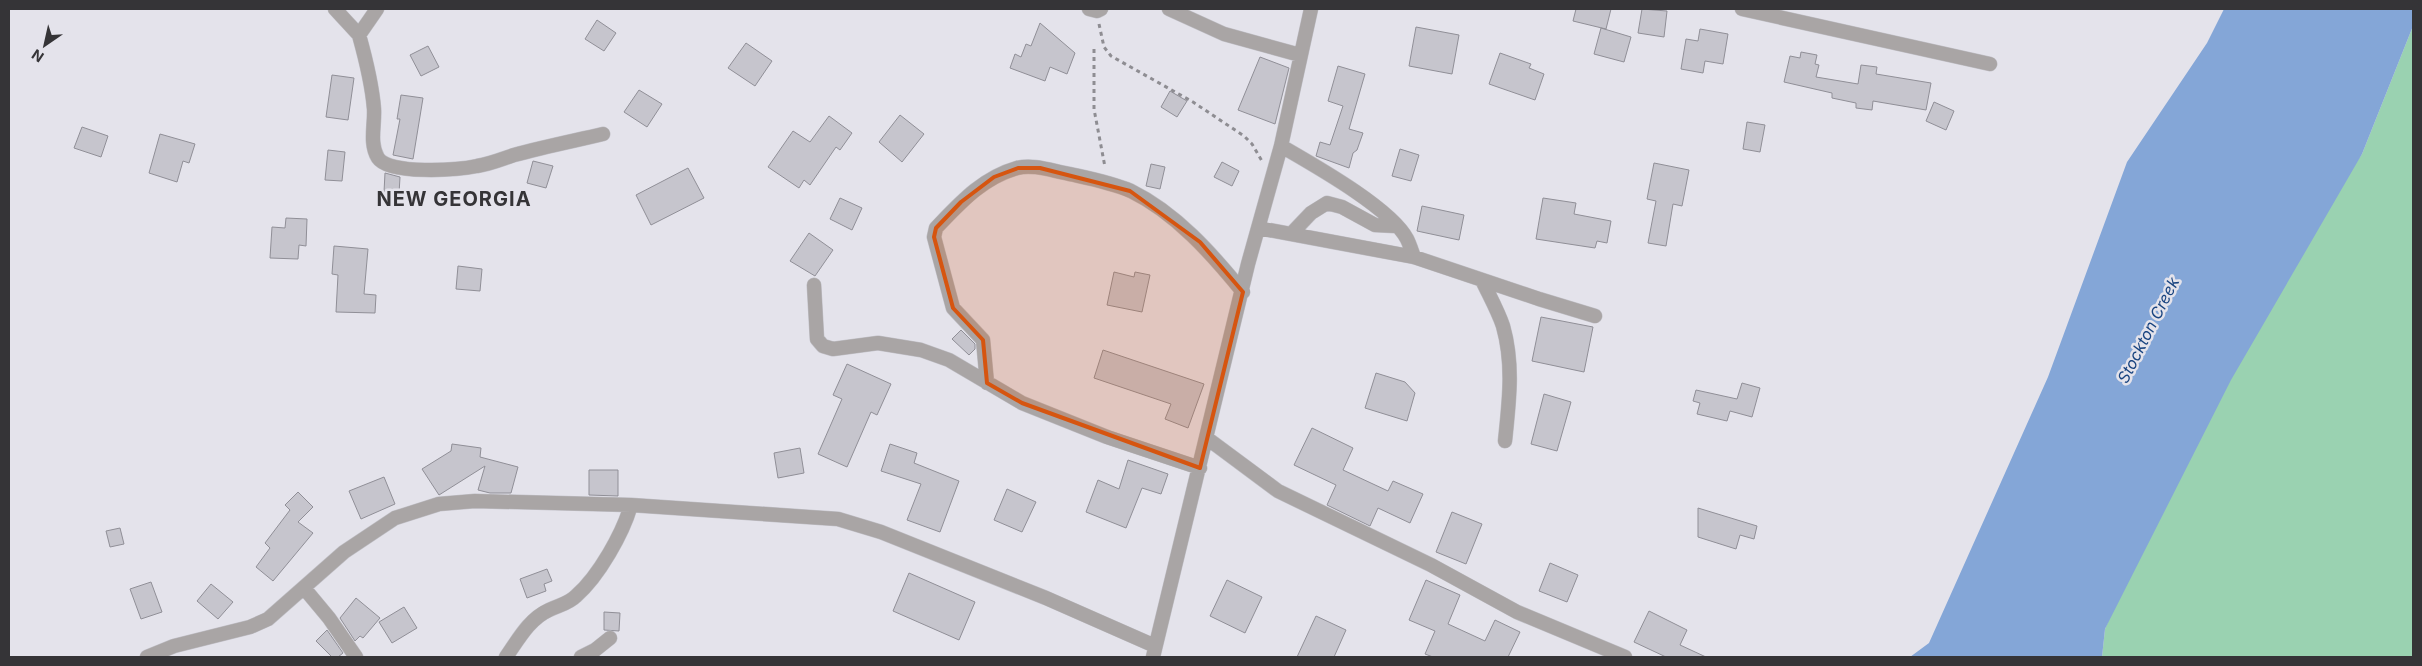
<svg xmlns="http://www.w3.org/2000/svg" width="2422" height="666" font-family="Inter,sans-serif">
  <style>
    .green { fill: #9ad2b1 }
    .water { fill: #84a6d7 }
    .building { fill: #c6c5cd; stroke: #908f97 }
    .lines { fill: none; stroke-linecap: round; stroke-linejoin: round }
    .minor-casing { stroke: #c1c0c7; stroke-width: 15 }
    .path { stroke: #8e8d92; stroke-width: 3; stroke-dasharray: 4 4; stroke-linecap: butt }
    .minor { stroke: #a9a5a5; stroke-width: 14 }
    .marked { fill: #d65510; fill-opacity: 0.2; stroke: #d65510; stroke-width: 4; stroke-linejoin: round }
    .labels { text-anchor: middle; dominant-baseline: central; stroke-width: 5; stroke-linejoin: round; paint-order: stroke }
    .water-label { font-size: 16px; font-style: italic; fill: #194480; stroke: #e4e3eb }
    .district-label { font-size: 20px; font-weight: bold; letter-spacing: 1px; fill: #353437; stroke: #e4e3eb }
  </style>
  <rect width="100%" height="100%" fill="#e4e3eb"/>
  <!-- green -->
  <path class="green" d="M2413,26V657H2102L2105,629L2213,373L2362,154Z"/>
  <!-- water -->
  <path class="water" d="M2224,9H2413V26L2362,154L2231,380L2105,629L2102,657H1910L1929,643L2048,377L2127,162L2207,43Z"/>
  <!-- building -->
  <path class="building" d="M1576,9H1611L1606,29L1573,21Z
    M1642,9L1667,11L1664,37L1638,33Z
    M597,20L616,33L604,51L585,39Z
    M1040,23L1075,53L1067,74L1050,67L1045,81L1010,68L1015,54L1021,57L1026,44L1031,46Z
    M1416,27L1459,35L1452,74L1409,66Z
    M1601,28L1631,37L1624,62L1594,54Z
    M1700,29L1728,34L1723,64L1705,61L1703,73L1681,69L1686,39L1698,41Z
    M746,43L772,61L755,86L728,68Z
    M428,46L439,67L421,76L410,55Z
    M1801,52L1817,55L1815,64L1819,65L1816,77L1858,84L1861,65L1877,67L1876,74L1931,83L1926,110L1873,101L1872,110L1856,108V103L1832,98V93L1784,82L1790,56L1800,58Z
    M1500,53L1531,64L1529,68L1544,74L1535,100L1489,84Z
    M1260,57L1289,68L1275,124L1238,110Z
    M1338,66L1365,74L1349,129L1363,133L1357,150L1353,153L1349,168L1316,156L1320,142L1330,145L1343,106L1328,101Z
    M332,75L354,78L348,120L326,117Z
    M639,90L662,104L647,127L624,112Z
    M1170,91L1187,101L1177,117L1161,107Z
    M401,95L423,98L413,159L393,155L400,119H397Z
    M1934,102L1954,111L1946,130L1926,121Z
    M900,115L924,134L902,162L879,142Z
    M829,116L852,133L840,150L836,147L810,185L804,180L799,188L768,167L793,131L810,142Z
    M1747,122L1765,125L1760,152L1743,149Z
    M82,127L108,136L101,157L74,148Z
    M160,134L195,144L189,163L183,161L177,182L149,173Z
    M1400,149L1419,155L1411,181L1392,176Z
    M328,150L345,152L342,181L325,180Z
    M533,161L553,166L546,188L527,183Z
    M1222,162L1239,171L1232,186L1214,177Z
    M1654,163L1689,170L1682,206L1673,204L1666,246L1648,243L1656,201L1647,199Z
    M1151,164L1165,167L1160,189L1146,186Z
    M688,168L704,198L651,225L636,195Z
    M385,173L400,177L399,194L384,192Z
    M840,198L862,208L852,230L830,219Z
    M1543,198L1576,203L1574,214L1611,221L1607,243L1597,241L1595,248L1536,239Z
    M1422,206L1464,215L1459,240L1417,231Z
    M286,218L307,219L306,246L299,245L298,259L270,258L272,227L285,228Z
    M809,233L833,250L815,276L790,261Z
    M334,246L368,249L364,294L376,295L375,313L336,312L338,275L332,274Z
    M458,266L482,269L480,291L456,289Z
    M1114,272L1134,277L1135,272L1150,275L1142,312L1107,305Z
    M1541,317L1593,327L1584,372L1532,361Z
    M961,330L975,344V349L969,355L952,339Z
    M1103,350L1204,384L1188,428L1165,419L1171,404L1094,378Z
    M847,364L891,384L877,415L871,412L847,467L818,454L842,399L833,395Z
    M1376,373L1405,382L1415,393L1407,421L1365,408Z
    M1742,383L1760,388L1752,417L1730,411L1727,421L1697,414L1700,403L1693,401L1696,390L1737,399Z
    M1544,394L1571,402L1557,451L1531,444Z
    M1312,428L1353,448L1343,470L1388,491L1393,481L1423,494L1410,523L1378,508L1370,526L1327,505L1336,485L1294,465Z
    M452,444L481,448L480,457L518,467L511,493H490L478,490L485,466L439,495L422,469L451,451Z
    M890,444L917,453L914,463L959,481L940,532L907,520L921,484L881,471Z
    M800,448L804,473L778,478L774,453Z
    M1128,460L1168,474L1161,494L1142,488L1126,528L1086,512L1098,480L1119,489Z
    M589,470H618V496L589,495Z
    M384,477L395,504L361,519L349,491Z
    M1007,489L1036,502L1022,532L994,520Z
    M298,492L313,507L298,522L313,533L273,581L256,567L270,548L265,543L290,510L285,505Z
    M1698,508L1757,526L1754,539L1740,535L1736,549L1698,537Z
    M1452,512L1482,524L1466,564L1436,552Z
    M120,528L124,544L110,547L106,531Z
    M1550,563L1578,575L1567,602L1539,591Z
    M547,569L552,581L544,584L546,591L527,598L520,579Z
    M909,573L975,602L959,640L893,611Z
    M1227,580L1262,597L1245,633L1210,616Z
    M1426,580L1460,595L1448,624L1485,641L1495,620L1520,632L1508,657H1433L1425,654L1435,631L1409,620Z
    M151,582L162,612L141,619L130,589Z
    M211,584L233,602L218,619L197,601Z
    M356,598L380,618L363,638L360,636L355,641L340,618Z
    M404,607L417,628L392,643L379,622Z
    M1649,611L1687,630L1680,645L1706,657H1666L1634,642Z
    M604,612L620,613L619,631L604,630Z
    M1316,616L1346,630L1334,657H1297Z
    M327,630L343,653L338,657H332L316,641Z"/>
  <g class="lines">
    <defs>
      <path id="minor" d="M335,9L359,35
        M377,9L359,35C366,60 372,84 374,109C375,125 369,143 378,158C389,175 458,170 477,166C490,164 502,159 514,155C543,147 573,141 603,134
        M1089,9L1097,11L1101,9
        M1169,9L1224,34L1300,55
        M1742,9L1990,64
        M1281,146C1312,164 1391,208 1407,239C1410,245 1412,252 1414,257
        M1258,228L1414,257L1539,299L1595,316
        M1291,234L1311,213L1327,203L1342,207L1375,225L1395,226
        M1482,280C1489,295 1498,311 1503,326C1514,365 1509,402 1505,441
        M814,285L817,339L823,346L833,349L878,343L921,350L949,360L1022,403L1107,437L1200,468
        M987,383L983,340L953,308L934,237L936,228C960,203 982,178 1017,168C1032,164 1050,170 1065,173C1087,178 1110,182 1131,191C1176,213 1212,254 1243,292
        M1208,439L1278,491L1431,565L1517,612L1625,657
        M304,588L329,618L356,657
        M147,657L174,646L250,627L268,619L344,552L395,518L439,504L475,501L631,505L838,519L881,532L1046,598L1155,646
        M506,657C518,640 529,619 549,610C559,605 568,604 576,596C599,576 623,533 631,505
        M581,657L595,650L610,638
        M1153,657L1248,264L1281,146L1311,9"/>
    </defs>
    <!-- minor casing -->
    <use href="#minor" class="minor-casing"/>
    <!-- path -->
    <path class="path" d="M1099,24L1104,47L1111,56L1193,102L1244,136L1252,144L1262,161
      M1094,49V109L1105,167"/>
    <!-- minor -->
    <use href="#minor" class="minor"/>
  </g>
  <!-- marked area -->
  <path class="marked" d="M1018,168H1040L1130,191L1200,242L1243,292L1200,468L1022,403L987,383L983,340L953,308L934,237L936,228L961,202L994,177Z"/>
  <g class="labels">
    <!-- water labels -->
    <g class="water-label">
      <text transform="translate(2148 330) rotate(-63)">Stockton Creek</text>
    </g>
    <!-- district labels -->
    <g class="district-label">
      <text x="454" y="199">NEW GEORGIA</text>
    </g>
  </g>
  <!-- border -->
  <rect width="2422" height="666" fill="none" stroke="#353437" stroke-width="20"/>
  <!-- north arrow -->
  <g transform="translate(45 45) rotate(214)" stroke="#e4e3eb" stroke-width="4" paint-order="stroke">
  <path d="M0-4L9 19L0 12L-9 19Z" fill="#353437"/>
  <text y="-8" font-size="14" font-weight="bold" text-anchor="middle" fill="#353437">N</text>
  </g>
</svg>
